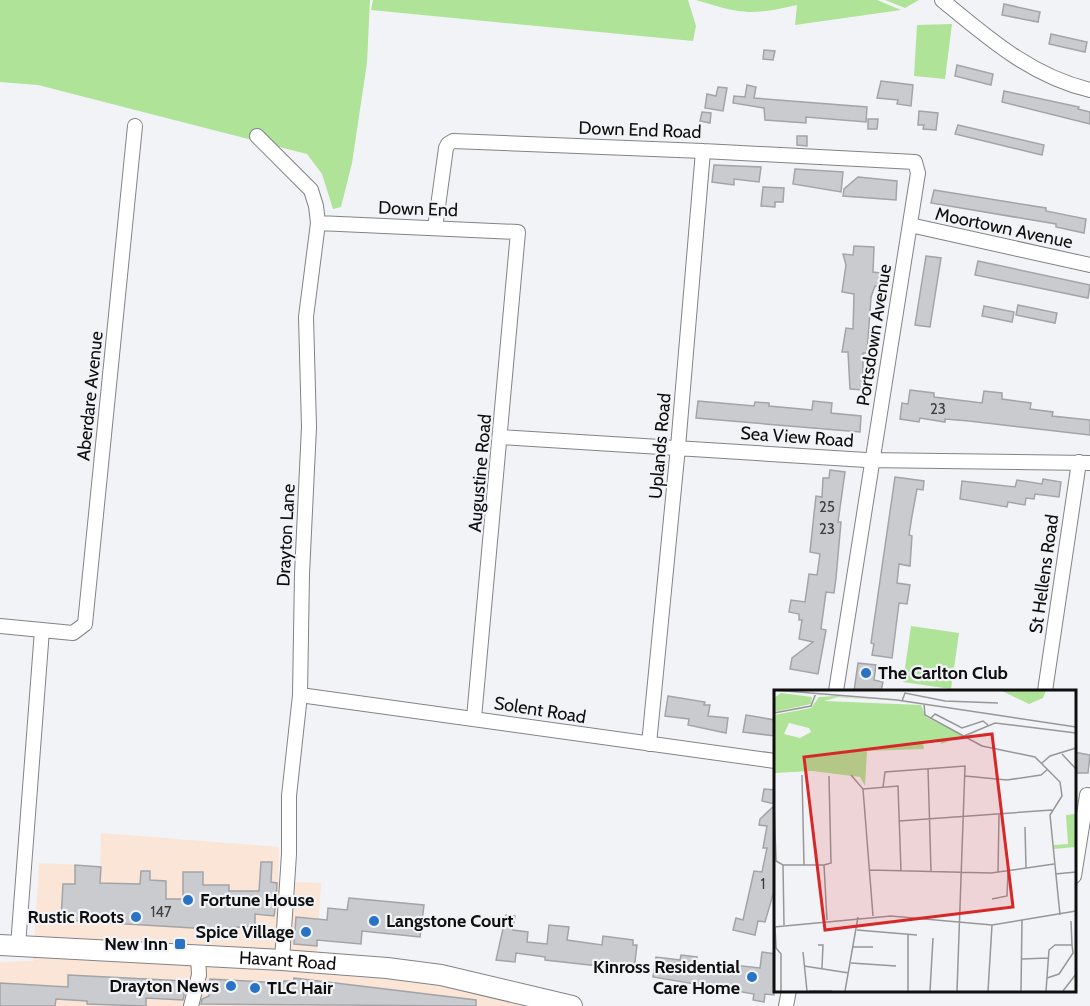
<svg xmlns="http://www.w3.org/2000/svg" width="1090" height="1006" font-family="Cabin,sans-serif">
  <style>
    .commercial { fill: #fae5d7 }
    .green { fill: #aee398 }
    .building { fill: #cacbce; stroke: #a3a4a7; stroke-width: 1.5 }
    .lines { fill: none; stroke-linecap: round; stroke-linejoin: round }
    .street-casing { stroke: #828386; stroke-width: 16 }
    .secondary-casing { stroke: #828386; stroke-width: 22 }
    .street { stroke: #fff; stroke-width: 14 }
    .secondary { stroke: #fff; stroke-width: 20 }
    .poi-dot { fill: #2873c3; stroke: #f2f3f6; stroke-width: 2 }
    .labels { text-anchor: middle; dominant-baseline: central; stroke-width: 4.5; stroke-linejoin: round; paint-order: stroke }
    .number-label { font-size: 15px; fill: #3d3d3f }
    .street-label { font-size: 18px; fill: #0e0e0f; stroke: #f2f3f6 }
    .poi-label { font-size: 18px; font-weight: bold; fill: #0e0e0f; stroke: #f2f3f6; text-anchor: end }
    .inset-road { fill: none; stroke: #97979a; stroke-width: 1.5 }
    .view { fill: #d62828; fill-opacity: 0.15; stroke: #d62828; stroke-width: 3 }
    .inset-edge { fill: none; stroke: #0e0e0f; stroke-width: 3 }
  </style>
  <rect width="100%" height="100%" fill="#f2f3f6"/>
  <!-- commercial -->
  <path class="commercial" d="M101,833L279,847L278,881L321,883L316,967L435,980L536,1006H0V962L33,961L39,863L100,866Z"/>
  <!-- green -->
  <path class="green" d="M0,0H370L367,63L352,163L341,207L333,209L322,174L307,154L38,85L0,82Z
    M373,0H688L696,26L693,41L371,10Z
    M696,0H877L901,10L795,25L797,5C749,16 742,14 696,0Z
    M885,0H919L905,8Z
    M952,24L945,79L914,76L917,25Z
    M911,626L959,633L951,689L903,682Z"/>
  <!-- building -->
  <path class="building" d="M1004,4L1040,12L1038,22L1002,15Z
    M1051,34L1087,42L1085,52L1049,44Z
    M764,50L775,51L773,60L763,59Z
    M957,65L993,74L991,85L955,76Z
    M881,81L913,85L911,106L897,104L898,100L877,98Z
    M747,85L756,87L754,98L867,107L866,122L806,117V123L765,120L764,108L733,103L734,96L745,97Z
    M718,87L727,88L723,111L705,108L707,94L716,96Z
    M1004,91L1079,107L1078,109L1090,112V124L1002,102Z
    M919,111L938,113L936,130L923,129L924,125H918Z
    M702,112L711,113L710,123L700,121Z
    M868,119H878L877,129H868Z
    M958,125L1044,145L1042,155L955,134Z
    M797,136H807V146L797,145Z
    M714,165L761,167L759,182L734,179V185L712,182Z
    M795,169L843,172L841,192L793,184Z
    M858,177L897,181L896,200L843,196L844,189Z
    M763,187L784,188L783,202H775V207L761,206Z
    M934,190L1046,208V211L1086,219L1084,233L1056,227V224L931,203Z
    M854,246L874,247L873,272L880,273L878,287L875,286L871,297L867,353H863V390L850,389L848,352H842L846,328L853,329L854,294L842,292L846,265L843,254L853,255Z
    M926,256L941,258L930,327L915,325Z
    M978,261L1090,285L1088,298L975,275Z
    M1018,305L1057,313L1055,323L1016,315Z
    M984,306L1014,312L1012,322L982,316Z
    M910,390L934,393V397L982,403L984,391L1002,393V399L1031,403L1030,409L1053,412L1052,416L1090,420V435L969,421L945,419V422L920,418L919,422L900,419L902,403L908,404Z
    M698,401L754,406L755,402L769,403V406L812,410L813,401L832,403L831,413L861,416L860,432L696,418Z
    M830,470L845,472L838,522H841L836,578L834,593L826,592L821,629L826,630L818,674L790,669L792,658L813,642L799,639L802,620H799V614L789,612L791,600L805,602L809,574L817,575L820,554L810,552L814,514L816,496L822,497L823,478H829Z
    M895,477L924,481L923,490L917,489L912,516L909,535L912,536L910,566L899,564L897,583L910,585L907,604L899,603L892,658L872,655L874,644L871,643Z
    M1043,479L1061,482L1059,497L1035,494L1034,499L1026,498L1025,505L1008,502L1007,507L960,499L962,481L1015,487L1017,480L1042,484Z
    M858,663L876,665L874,680L883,682L881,691H854Z
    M668,696L705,702L704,705H710L708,716L728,718L726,733L688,725L689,719L665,716Z
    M746,715L775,720V736L743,732Z
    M1074,752L1090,755L1088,773H1074Z
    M764,789L775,790V804L762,801Z
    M775,805V888L765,922L758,921L755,935L733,930L736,918L743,920L754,871L762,872L767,848H763L767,826L759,825L760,819Z
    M261,862H272L271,882L277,883L276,902L274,916L255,914V926L210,929L61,920L63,884H75V865L101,867L100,883L140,884L141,871H150V880L166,881V899H183V872H203V885H229V891H259Z
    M349,898L424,905L420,937L362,931L361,944L317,940V946L294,944L296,917L327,920L328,908L347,910Z
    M506,915L515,916L513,930L528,932L527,942L547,944L549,925L569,927L567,940L602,945L603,936L633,940V945H637L634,970L545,960V957L516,953L515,962L496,960Z
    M762,952L775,954L774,995L765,994L764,1002L753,1000L754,994L653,977L656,957L680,960L681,955L697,957L696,963L733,968V965L760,968Z
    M68,975L185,981L184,996L183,1000L146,998V1006L87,1004V1001L56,999L55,1006H0V983L68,987Z
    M294,978L476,1000V1006L201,1004L202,999L209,996L210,979L283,983L284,981H293Z"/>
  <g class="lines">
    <defs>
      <path id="street" d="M942,0C988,38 1031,76 1090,90
        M257,136L311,190L316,206L318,223L306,317L309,427L302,574L300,695L289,796V854L282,960
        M318,223L518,232L474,718
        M910,225L1090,265
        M435,228L446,148L448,144L453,141L703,151L915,162L918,173L836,691
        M501,437L866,460L1090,463
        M0,626L42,630L18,946
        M42,630L73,633L85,624L135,126
        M1045,691L1079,462
        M300,695L775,761
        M649,744L678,447L703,151
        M1074,876L1087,795
        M191,1006L199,975L198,956
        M786,1006L789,990"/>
      <g id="secondary">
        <path id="s1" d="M0,945L282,960L387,968L441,975L572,1006"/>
      </g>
    </defs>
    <!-- street casing -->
    <use href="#street" class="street-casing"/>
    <!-- secondary casing -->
    <use href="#secondary" class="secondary-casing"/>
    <!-- street -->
    <use href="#street" class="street"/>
    <!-- secondary -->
    <use href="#secondary" class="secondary"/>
  </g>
  <!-- markers -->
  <g class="poi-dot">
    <circle cx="866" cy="673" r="6"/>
    <circle cx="188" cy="900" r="6"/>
    <circle cx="136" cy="917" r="6"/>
    <circle cx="374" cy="921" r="6"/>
    <circle cx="306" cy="932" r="6"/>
    <rect x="174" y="938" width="12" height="12" rx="3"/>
    <circle cx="752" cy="977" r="6"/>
    <circle cx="231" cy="986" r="6"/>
    <circle cx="255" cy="988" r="6"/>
  </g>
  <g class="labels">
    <!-- number labels -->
    <g class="number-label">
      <text x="938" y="409">23</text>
      <text x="827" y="507">25</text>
      <text x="827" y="529">23</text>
      <text x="763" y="884">1</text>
      <text x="161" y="912">147</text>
    </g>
    <!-- street labels -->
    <g class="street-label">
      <text transform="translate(640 130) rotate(2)">Down End Road</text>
      <text transform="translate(418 209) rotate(2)">Down End</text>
      <text transform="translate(1004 228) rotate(12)">Moortown Avenue</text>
      <text transform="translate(874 335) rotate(-81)">Portsdown Avenue</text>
      <text transform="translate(90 396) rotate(-84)">Aberdare Avenue</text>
      <text transform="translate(797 437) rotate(4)">Sea View Road</text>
      <text transform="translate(660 446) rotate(-85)">Uplands Road</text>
      <text transform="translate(480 473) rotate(-85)">Augustine Road</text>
      <text transform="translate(286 535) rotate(-87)">Drayton Lane</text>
      <text transform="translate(1044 574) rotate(-82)">St Hellens Road</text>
      <text transform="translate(540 710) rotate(9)">Solent Road</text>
      <text stroke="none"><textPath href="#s1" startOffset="288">Havant Road</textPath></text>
    </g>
    <!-- poi labels -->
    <g class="poi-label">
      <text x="878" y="673" text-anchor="start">The Carlton Club</text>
      <text x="200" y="900" text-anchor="start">Fortune House</text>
      <text x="124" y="917">Rustic Roots</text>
      <text x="386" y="921" text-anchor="start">Langstone Court</text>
      <text x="294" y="932">Spice Village</text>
      <text x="168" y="944">New Inn</text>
      <text x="740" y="967">Kinross Residential<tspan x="740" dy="21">Care Home</tspan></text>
      <text x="219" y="986">Drayton News</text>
      <text x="267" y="988" text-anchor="start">TLC Hair</text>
    </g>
  </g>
  <!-- overview -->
  <g transform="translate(774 690)">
    <rect width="302" height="302" fill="#f2f3f6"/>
    <path d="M186,0H272L269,8L255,14L228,1ZM7,3L38,7L37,14L0,22V8ZM63,6L103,10L64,7L50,11L147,15L152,27L190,46L167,54V51L149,52L150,59L93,61L91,96L86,87L38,81L0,83V25L37,18L45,7ZM15,33L35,38L37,42L26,48L10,44ZM301,124V157L280,159V155L294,154L292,125Z" fill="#aee398" fill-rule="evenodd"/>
    <path class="inset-road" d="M0,0L123,10L302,37M128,11L131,3L171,11L224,13M150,14L151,25L208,56L261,67L286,92L288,106L276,125L286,225M0,23L37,16L42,3M157,28L161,24L188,38L209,31L214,35M190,46L221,33L302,43M288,64L302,79M268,73L276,66L302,58M154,78L157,181M28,85L30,175M77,85L89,99L99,226M191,86L233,90L267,85L274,79M109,97L111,82L191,76L183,301M89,99L124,96L127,181M0,112L2,171L9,175H50L53,230M125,131L278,120M251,137L252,178M9,175L10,235M50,175L57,173L55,86M96,180L217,183L280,174M224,182L225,124M281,184L302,182M218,209L233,206L234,181M297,231L298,255M0,237L117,226L218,235L302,221M1,237L2,258L7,264V301M83,240L143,245M134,245V301M44,255H49L48,278M79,257H99M29,262L33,301M248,269L274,268M77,273L122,276M30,276L75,283M35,301H58M71,301L84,227M156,301L159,248M214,301L218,235M247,301L248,230M272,301L275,260L281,255H298L299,263L285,284L273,288M289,301L302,284"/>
    <path class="view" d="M218,44L239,217L51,240L30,67Z"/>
    <rect width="302" height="302" class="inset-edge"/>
  </g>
</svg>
